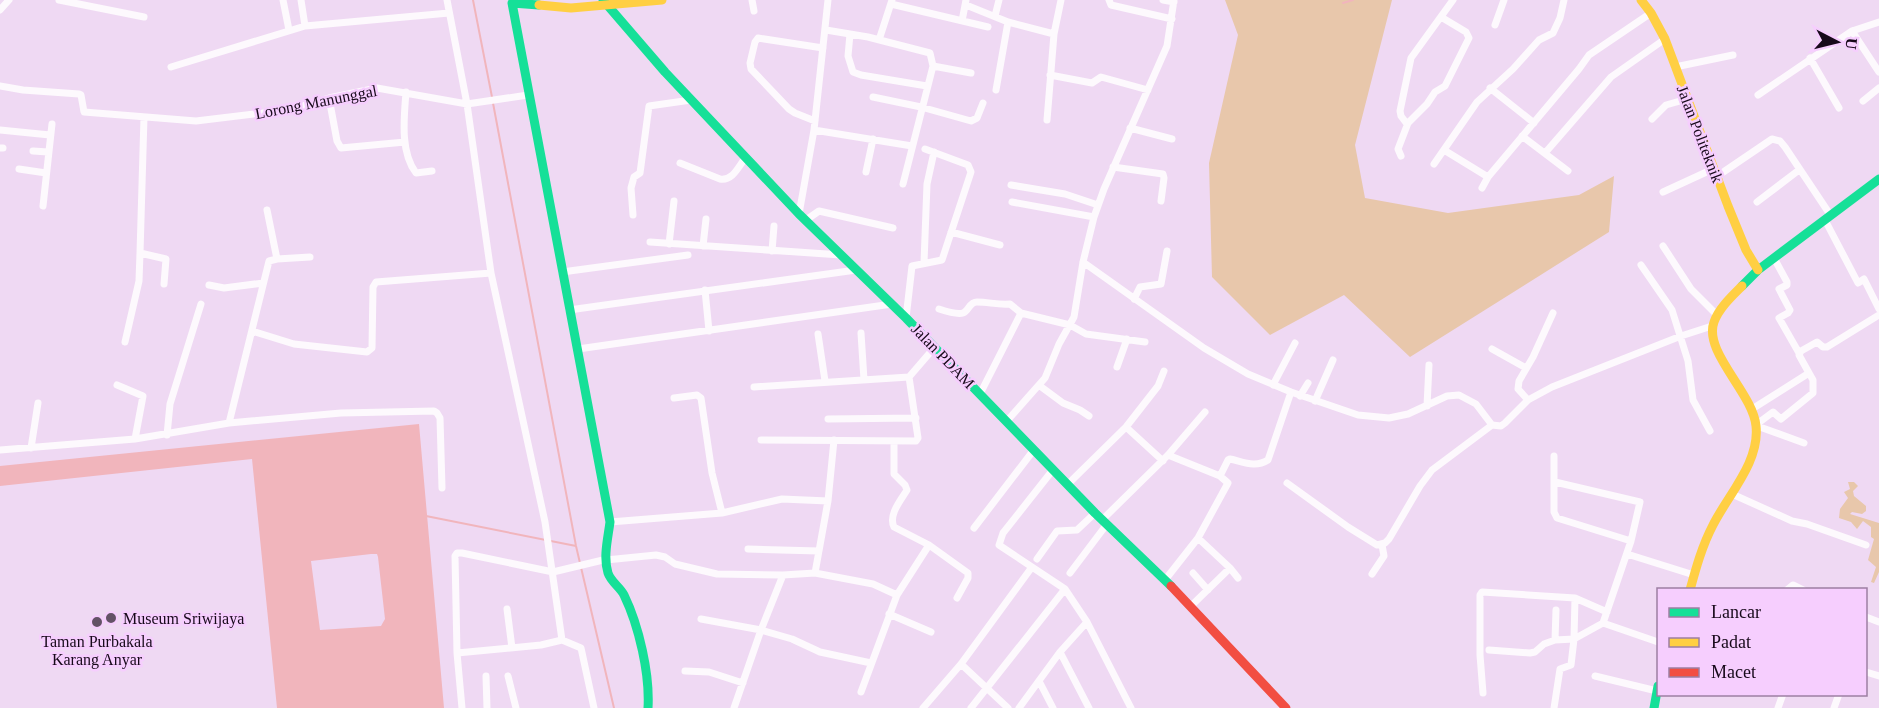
<svg xmlns="http://www.w3.org/2000/svg" width="1879" height="708" font-family="'Times New Roman',serif">
  <style>
    .green { fill: #e8c7ab }
    .water { fill: #f1b5bc; fill-rule: evenodd }
    .lines { fill: none; stroke-linecap: round; stroke-linejoin: round }
    .stream { stroke: #f1b5bc; stroke-width: 2 }
    .street { stroke: #fdf9fd; stroke-width: 7 }
    .fast { stroke: #16e098; stroke-width: 9 }
    .slow { stroke: #ffcf43; stroke-width: 9 }
    .jam { stroke: #f24e42; stroke-width: 9 }
    .poi-dot { fill: #635266; stroke: #f6cefe; stroke-width: 2 }
    .labels { text-anchor: middle; dominant-baseline: central; stroke-width: 5; stroke-linejoin: round; paint-order: stroke }
    .street-label { font-size: 16px; fill: #17091a; stroke: #f6cefe }
    .poi-label { font-size: 16px; fill: #17091a; stroke: #f6cefe; text-anchor: start }
  </style>
  <rect width="100%" height="100%" fill="#efd9f3"/>
  <!-- green -->
  <path class="green" d="M1225,0H1392L1355,145L1365,198L1448,213L1579,195L1614,176L1609,232L1410,357L1344,295L1270,335L1212,277L1209,163L1238,35Z
    M1848,482H1854L1858,486L1853,491L1854,496L1866,506V511L1862,514L1852,512L1850,514L1879,523V572L1874,583L1871,582L1876,567L1868,560L1874,539L1871,537V527L1863,521L1857,529L1851,522L1839,518L1840,509L1848,498L1844,492L1850,489Z"/>
  <!-- water -->
  <path class="water" d="M419,424L444,708H277L252,459L0,486V466ZM371,554H377L378,557L385,619L381,626L320,630L311,561Z"/>
  <g class="lines">
    <!-- stream -->
    <path class="stream" d="M473,0L492,97
      M1343,3L1353,0
      M493,103L576,546L614,708
      M426,516L576,546"/>
    <!-- street -->
    <path class="street" d="M59,0L144,17
      M283,0L289,30
      M301,0L305,26
      M447,0L467,104L491,273L545,522L562,640L581,648L594,708
      M752,0L754,11
      M1109,0L1111,5L1172,19
      M1163,0L1174,2
      M891,4L988,27
      M966,5L1008,22L1054,34
      M0,10L9,0
      M995,16L999,0
      M962,21L966,0
      M1495,25L1504,0
      M826,30L868,37L930,53L933,66L903,184
      M1852,31L1879,72
      M850,34L848,56L853,72L861,75L927,86
      M879,40L892,0
      M1810,58L1839,108
      M933,66L971,73
      M171,67L305,26L449,13
      M1675,67L1733,55
      M1050,75L1092,83L1101,77L1148,90
      M0,86L23,90L79,94L81,95L84,112L196,121L288,110L329,98L377,88L467,104L528,95
      M1490,88L1534,123
      M996,90L1008,22
      M406,92C404,118 400,152 416,173L432,171
      M1758,95L1852,31L1879,22
      M873,97L921,107L971,121L977,118L983,103
      M329,98L337,141L341,148L405,142
      M1863,101L1879,88
      M144,117L140,253L166,259L164,284
      M1652,119L1666,105L1687,99
      M1047,120L1054,34L1061,0
      M815,121L795,113L789,109L751,69L750,63L755,42L758,38L823,48
      M1407,124L1401,116L1400,111L1411,58L1453,0
      M1130,128L1172,139
      M0,130L50,135
      M814,130L912,146
      M1522,136L1568,171
      M0,148H3
      M1444,150L1488,177
      M33,151L48,152
      M1545,153L1611,77L1665,39
      M1401,156L1398,149L1408,123L1427,104L1435,92L1445,86L1469,38L1466,32L1441,17
      M680,163L720,179C733,181 738,167 746,157
      M1434,164L1477,102L1513,69L1539,40L1553,33L1560,18L1564,0
      M1113,167L1163,174L1164,178L1161,201
      M19,169L46,173
      M866,172L873,139
      M1716,177L1772,139L1780,141L1785,147L1831,216
      M1011,185L1065,194L1098,205
      M1482,188L1488,177L1579,69L1589,55L1651,13
      M1663,192L1713,169
      M1012,202L1094,217
      M1757,202L1799,170
      M43,206L52,124
      M799,214L814,130L828,0
      M633,215L631,188L634,177L640,173L649,106L691,100
      M806,220L819,211L893,228
      M1825,220L1858,283L1864,279L1879,309
      M951,232L1000,245
      M650,242L841,255
      M669,244L674,201
      M703,246L706,219
      M1663,246L1691,289L1717,315
      M772,251L774,226
      M1774,258L1787,282V285L1779,289L1790,310L1788,313L1779,318L1799,353
      M277,259L310,257
      M1083,262L1204,348L1248,374L1291,392L1358,415L1389,418L1408,414L1447,396L1459,395L1476,404L1492,425
      M924,263L927,184L934,152
      M1641,265L1672,310L1688,361L1693,400L1710,431
      M562,272L688,255
      M209,285L224,288L263,283
      M705,290L709,331
      M1134,299L1140,287L1161,284L1167,251
      M939,309C945,311 957,315 963,313C969,311 969,302 977,302C989,302 997,305 1010,304L1021,313L1070,325L1086,334L1145,342
      M569,310L856,270
      M906,318L912,266L942,260L971,172L968,165L925,149
      M252,331L294,344L367,352L372,348L373,287L376,282L491,273
      M861,333L864,380
      M818,334L825,381
      M125,342L139,281L140,253
      M578,349L892,304
      M1492,349L1526,368
      M1117,367L1127,339
      M117,385L143,396L135,439
      M1273,385L1295,343
      M1040,386L1063,403L1080,410L1089,416
      M754,387L909,377
      M980,394L1021,313
      M1300,396L1308,383
      M674,398L697,395L701,398L712,473L722,513
      M1528,400L1518,389L1519,381L1533,357L1553,313
      M1315,401L1333,360
      M1427,406L1429,365
      M1752,409L1809,373L1799,355L1801,351L1817,342L1823,347H1827L1879,315
      M828,419L916,418
      M1006,422L1045,378L1059,344L1074,317L1083,262L1094,217L1104,189L1167,46L1174,0
      M229,423L341,413L434,411L437,413L440,418L442,488
      M1757,424L1773,412L1781,419L1813,393V380L1809,373
      M1757,426L1804,443
      M1126,427L1163,461
      M167,435L170,404L201,304
      M761,440L916,441L918,438L909,377L934,348
      M894,442V474L905,485L907,490C901,500 888,515 894,527L929,545L968,573V578L957,598
      M31,448L38,403
      M0,450L135,439L229,423L269,261L277,259L267,210
      M1554,456V512L1557,518L1631,541L1603,623
      M1220,476L1228,460L1230,459C1244,462 1255,468 1268,460L1291,392
      M1555,482L1640,502L1631,541
      M1287,483L1348,527L1377,545L1385,543L1389,539L1420,486L1432,470L1492,425L1501,426L1505,423L1528,400L1552,387L1681,336L1712,326
      M1067,485L1126,427L1158,386L1164,371
      M1732,494L1792,521L1807,524L1866,545
      M1103,519L1168,455L1205,412
      M610,522L722,513L782,499L828,501
      M974,528L1033,451
      M1198,538L1230,568L1238,578
      M748,549L819,551
      M1627,554L1694,575
      M1037,559L1057,531L1077,530L1095,513
      M606,560L656,555L665,557L675,564L717,574L783,575
      M815,573L873,584L897,595
      M1070,573L1107,524
      M1193,573L1208,590
      M1372,574L1384,556L1382,545
      M1165,580L1198,538L1228,483L1220,476L1168,455
      M1787,590L1793,585L1803,590
      M1190,607L1230,568
      M507,609L512,648
      M1556,610L1555,640L1574,639L1603,623L1658,642
      M889,614L931,632
      M1866,617L1879,622
      M701,619L761,630L792,639L820,652L871,663
      M1087,622L1131,708
      M1489,650L1530,653L1535,652L1544,644L1555,640
      M1060,652L1089,708
      M457,653L541,645L562,640
      M961,664L1008,708
      M685,671L709,672L743,683
      M1866,672L1879,676
      M486,676L487,708
      M508,676L516,708
      M1595,676L1657,691
      M1039,681L1053,708
      M861,692L897,595L929,545
      M1483,693L1480,655V595L1482,592L1575,598L1607,612
      M462,708L457,653L455,556L457,553H462L553,572L603,560
      M734,708L761,630L783,575L815,573L828,501L834,440
      M923,708L961,664L1032,567
      M971,708L1065,589
      M1019,708L1060,652L1087,622L1065,589L999,545L1003,533L1052,471
      M1554,708L1560,669L1571,665L1574,639L1575,598
      M1778,708L1783,694
      M1834,708L1839,694"/>
    <!-- fast -->
    <path class="fast" d="M603,0L665,72L799,214L906,318L1095,513L1171,586
      M539,5L512,3L610,522C608,538 603,557 608,573C611,582 620,587 624,595C639,626 650,674 648,708
      M1742,286L1758,270L1879,179
      M1654,708L1658,686"/>
    <!-- slow -->
    <path class="slow" d="M1641,0L1651,13L1665,39L1728,206L1746,250L1758,270
      M539,5L571,8L662,0
      M1690,590C1696,568 1702,546 1713,525C1728,495 1760,462 1756,426C1753,393 1703,352 1714,322C1719,308 1732,296 1742,286"/>
    <!-- jam -->
    <path class="jam" d="M1171,586L1286,708"/>
  </g>
  <!-- markers -->
  <g class="poi-dot">
    <circle cx="111" cy="618" r="6"/>
    <circle cx="97" cy="622" r="6"/>
  </g>
  <g class="labels">
    <!-- street labels -->
    <g class="street-label">
      <text transform="translate(316 102) rotate(-11)">Lorong Manunggal</text>
      <text transform="translate(1700 134) rotate(69)">Jalan Politeknik</text>
      <text transform="translate(943 356) rotate(46)">Jalan PDAM</text>
    </g>
    <!-- poi labels -->
    <g class="poi-label">
      <text x="123" y="618">Museum Sriwijaya</text>
      <text x="97" y="641" text-anchor="middle">Taman Purbakala<tspan x="97" dy="18">Karang Anyar</tspan></text>
    </g>
  </g>
  <!-- legend -->
  <rect x="1657" y="588" width="210" height="108" fill="#f6cefe" stroke="#9d7fa3" stroke-width="1.5"/>
  <rect x="1669" y="608" width="30" height="9" fill="#16e098" stroke="#9d7fa3" stroke-width="1.5"/>
  <text x="1711" y="618" font-size="18" fill="#17091a">Lancar</text>
  <rect x="1669" y="638" width="30" height="9" fill="#ffcf43" stroke="#9d7fa3" stroke-width="1.5"/>
  <text x="1711" y="648" font-size="18" fill="#17091a">Padat</text>
  <rect x="1669" y="668" width="30" height="9" fill="#f24e42" stroke="#9d7fa3" stroke-width="1.5"/>
  <text x="1711" y="678" font-size="18" fill="#17091a">Macet</text>
  <!-- north arrow -->
  <g transform="translate(1837 42) rotate(97)" stroke="#f6cefe" stroke-width="4.5" paint-order="stroke">
  <path d="M0-4.5L10 22L0 15L-10 22Z" fill="#17091a"/>
  <text y="-9" font-size="16" font-weight="bold" text-anchor="middle" fill="#17091a">U</text>
  </g>
</svg>
